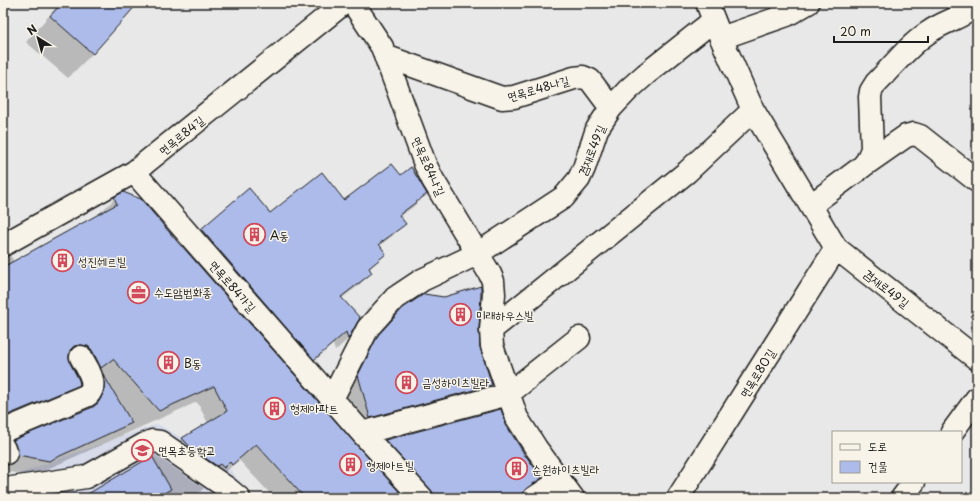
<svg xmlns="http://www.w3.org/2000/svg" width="980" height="501" font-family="'Playpen Sans','Poor Story',sans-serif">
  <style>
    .built { fill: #d6dae9 }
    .shadow { fill: #0003 }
    .building { fill: #acbbea; stroke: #1c1c1c }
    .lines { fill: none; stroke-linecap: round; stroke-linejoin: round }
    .minor-casing { stroke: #1c1c1c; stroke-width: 25 }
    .minor { stroke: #f7f3e8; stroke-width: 22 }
    .labels { text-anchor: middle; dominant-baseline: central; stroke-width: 3; stroke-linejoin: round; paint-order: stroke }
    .street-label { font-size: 12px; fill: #1c1c1c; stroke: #f7f3e8 }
    .poi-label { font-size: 12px; fill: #1c1c1c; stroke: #f7f3e8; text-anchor: start }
  </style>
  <rect width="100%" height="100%" fill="#e8e8e8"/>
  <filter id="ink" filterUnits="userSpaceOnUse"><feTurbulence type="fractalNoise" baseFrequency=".025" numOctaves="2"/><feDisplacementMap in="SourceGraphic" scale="8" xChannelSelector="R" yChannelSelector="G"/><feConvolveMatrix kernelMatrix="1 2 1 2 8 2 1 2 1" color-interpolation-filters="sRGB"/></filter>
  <g filter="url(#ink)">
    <!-- built -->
    <path class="built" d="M157,424L224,462L253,498H3V479Z"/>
    <!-- shadow -->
    <path class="shadow" d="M60,3H137L92,54L68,78L26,42Z
      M400,177L426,194L413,207L399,217L404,224L391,237L379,246L385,254L369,269L371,273L358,286L341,299L359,319L348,339L335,351L333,344L301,372L188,243L201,230L248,190L270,215L344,202Z
      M123,193L352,442L404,498H274L239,460L208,487L163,456L179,441L208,423L197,402L32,476L3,471V452L14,441L87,410L89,402L86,388L76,367L69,362L79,385L62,401L3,426V258L11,256L14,262L98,215L115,198Z
      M390,322L478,329L479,347L491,385L478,398L357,430L346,389L366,349Z
      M505,425L524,457L541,478L521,496V498H408L370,457L386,441Z
      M155,455L204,488L194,498H83Z"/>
    <!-- building -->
    <path class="building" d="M62,3H138L93,54L50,16Z
      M392,164L401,175L411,167L427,194L399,215L406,224L379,244L386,254L369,268L372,273L341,297L360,318L348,339L346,332L314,360L201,229L249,188L270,213L322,172L344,200Z
      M123,192L141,199L181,246H182L353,441L405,498H305L256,444L232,465L230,462L224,468L220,464L217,466L193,450L182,438L227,411L214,386L159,411L113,359L101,368L92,350L88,346L81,345L74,346L70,350L69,357L70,363L79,380L80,385L3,417V267L117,204L114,197Z
      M481,286V294L479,329L480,347L492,385L370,418L358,375L378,335L403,308L424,294L444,297Z
      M103,374L132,423L49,461L18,455L17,448L13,440L93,407L98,403L101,398L104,389Z
      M501,409L506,425L522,450L525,456H526L542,478L527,488L522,495L518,498H434L431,490L385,440Z
      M152,456L171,489L156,498H81Z"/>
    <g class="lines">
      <defs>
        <path id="minor" d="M353,3L382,47L425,164L433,180L490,274L493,281L494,294L491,330L492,346L517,418L536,448L573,498
          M707,3L721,38L753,110L836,248L977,359
          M721,38L787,15L808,3
          M385,56L502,98L514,97L574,78L583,77L590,80L611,108
          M863,166L906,136L914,134L920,136L977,181
          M134,172L362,433L422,498
          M811,205L862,167L867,161L872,149L870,97L871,91L876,83C892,67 909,45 929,32C944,21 963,18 977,5
          M3,245L134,172L344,3
          M491,330L687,172L753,110
          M332,399L368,328L395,298L422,280L477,254L564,197L579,179L584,168L597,129L611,108L628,90L646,74L714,20
          M3,431L88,395C99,384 87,368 81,357
          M952,432L977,398
          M362,433L508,394L579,338
          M3,447L6,453
          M3,491L12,488L86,477L145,444L152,441L160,442L227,488L239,498
          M534,498L560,481
          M678,498L836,248
          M902,498L914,482"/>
      </defs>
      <!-- minor casing -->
      <use href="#minor" class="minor-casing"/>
      <!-- minor -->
      <use href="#minor" class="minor"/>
    </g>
  </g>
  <!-- icons -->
  <defs>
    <symbol id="building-ring" viewBox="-11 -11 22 22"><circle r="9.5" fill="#f7f3e8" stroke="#d1495b" stroke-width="1.5"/><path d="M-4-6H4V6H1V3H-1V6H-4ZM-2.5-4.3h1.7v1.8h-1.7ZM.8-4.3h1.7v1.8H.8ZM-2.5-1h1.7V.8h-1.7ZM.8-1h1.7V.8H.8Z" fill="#d1495b"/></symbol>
    <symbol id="office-ring" viewBox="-11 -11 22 22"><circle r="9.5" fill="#f7f3e8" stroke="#d1495b" stroke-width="1.5"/><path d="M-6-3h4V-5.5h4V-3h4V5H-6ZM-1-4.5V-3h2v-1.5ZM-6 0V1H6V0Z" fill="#d1495b"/></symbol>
    <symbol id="school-ring" viewBox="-11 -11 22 22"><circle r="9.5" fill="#f7f3e8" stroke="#d1495b" stroke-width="1.5"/><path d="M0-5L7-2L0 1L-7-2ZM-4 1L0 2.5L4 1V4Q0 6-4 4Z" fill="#d1495b"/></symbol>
  </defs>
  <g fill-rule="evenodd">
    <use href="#building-ring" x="242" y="222" width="25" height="25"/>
    <use href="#building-ring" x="50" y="248" width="25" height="25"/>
    <use href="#office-ring" x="126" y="280" width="25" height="25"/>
    <use href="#building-ring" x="448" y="302" width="25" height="25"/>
    <use href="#building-ring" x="156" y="350" width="25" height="25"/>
    <use href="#building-ring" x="394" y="370" width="25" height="25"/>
    <use href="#building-ring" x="262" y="396" width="25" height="25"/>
    <use href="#school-ring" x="130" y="438" width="25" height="25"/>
    <use href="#building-ring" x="338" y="452" width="25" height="25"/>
    <use href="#building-ring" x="504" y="456" width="25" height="25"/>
  </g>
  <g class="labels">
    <!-- street labels -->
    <g class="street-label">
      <text transform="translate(538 88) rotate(-16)">면목로48나길</text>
      <text transform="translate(181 135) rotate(-39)">면목로84길</text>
      <text transform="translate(591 150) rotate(-68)">겸재로49길</text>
      <text transform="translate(429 166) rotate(66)">면목로84나길</text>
      <text transform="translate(233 286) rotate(49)">면목로84가길</text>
      <text transform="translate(887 288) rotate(38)">겸재로49길</text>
      <text transform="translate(757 373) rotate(-58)">면목로80길</text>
    </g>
    <!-- poi labels -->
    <g class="poi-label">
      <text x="270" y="235">A동</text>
      <text x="78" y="261">성진쉐르빌</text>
      <text x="154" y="292">수도암법화종</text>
      <text x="476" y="315">미래하우스빌</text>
      <text x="184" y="363">B동</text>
      <text x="422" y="382">금성하이츠빌라</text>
      <text x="290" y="408">형제아파트</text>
      <text x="158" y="450">면목초등학교</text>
      <text x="366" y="465">형제아트빌</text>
      <text x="532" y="469">순원하이츠빌라</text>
    </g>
  </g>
  <!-- margin -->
  <rect width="980" height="501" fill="none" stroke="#f7f3e8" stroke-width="16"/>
  <rect x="8" y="8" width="964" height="485" fill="none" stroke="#1c1c1c" stroke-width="1.5" filter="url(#ink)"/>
  <!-- legend -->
  <rect x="832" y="431" width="130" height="52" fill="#f7f3e8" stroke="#9f9d96"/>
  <rect x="840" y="444" width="20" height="6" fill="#f7f3e8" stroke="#9f9d96"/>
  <text x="868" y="451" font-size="12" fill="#1c1c1c">도로</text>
  <rect x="840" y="461" width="20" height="12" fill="#acbbea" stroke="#9f9d96"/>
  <text x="868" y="471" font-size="12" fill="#1c1c1c">건물</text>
  <!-- north arrow -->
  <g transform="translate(38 38) rotate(323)" stroke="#f7f3e8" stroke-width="3" paint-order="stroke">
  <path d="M0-3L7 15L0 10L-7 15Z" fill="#1c1c1c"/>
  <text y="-6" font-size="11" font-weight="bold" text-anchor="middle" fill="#1c1c1c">N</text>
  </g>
  <!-- scale -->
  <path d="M834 36v6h94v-6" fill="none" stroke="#1c1c1c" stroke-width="2"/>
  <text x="840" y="36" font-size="12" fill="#1c1c1c" stroke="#f7f3e8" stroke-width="3" paint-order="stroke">20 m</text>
</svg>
